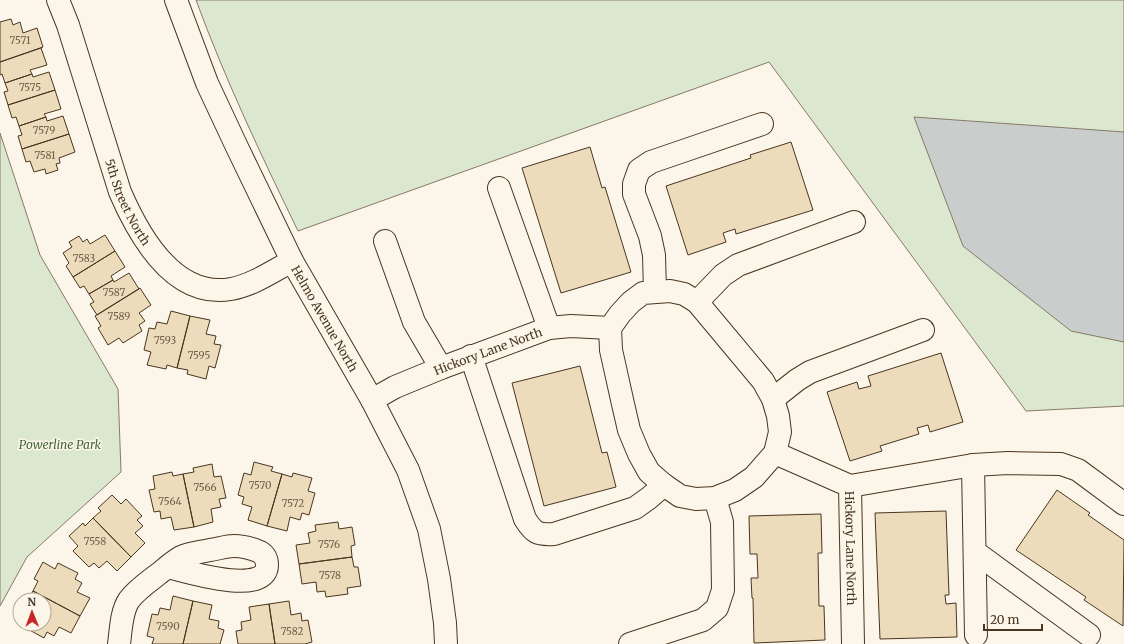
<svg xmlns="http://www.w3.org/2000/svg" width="1124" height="644" font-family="Merriweather,serif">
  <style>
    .green { fill: #dce7d0; stroke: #887966 }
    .water { fill: #c9cecd; stroke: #887966 }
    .building { fill: #ecdcbc; stroke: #4a3520 }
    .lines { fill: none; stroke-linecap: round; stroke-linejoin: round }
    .minor-casing { stroke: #4a3520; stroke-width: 24 }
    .minor { stroke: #fbf6e9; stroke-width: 22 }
    .labels { text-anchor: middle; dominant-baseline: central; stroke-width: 3; stroke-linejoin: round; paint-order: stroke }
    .number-label { font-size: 10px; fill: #725f47 }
    .street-label { font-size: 12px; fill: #4a3520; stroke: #fbf6e9 }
    .park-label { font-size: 12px; font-style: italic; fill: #436837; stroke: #fbf6e9 }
  </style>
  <rect width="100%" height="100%" fill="#fbf6e9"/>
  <!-- green -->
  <path class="green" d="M196,0H1124V406L1026,411L769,62L298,231C261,155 225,79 196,0Z
    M0,133L40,255L118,389L121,472L27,557L0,606Z"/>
  <!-- water -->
  <path class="water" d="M914,117L1124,132V342L1071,331L963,246Z"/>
  <!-- building -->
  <path class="building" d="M11,19L13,25L20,22L23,33L37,28L43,47L0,62V22Z
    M41,48L47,65L30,70L32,74L5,83L2,74L0,75V62Z
    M49,72L55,90L8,105L4,92L8,91L5,83L32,74L33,77Z
    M55,90L61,109L44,114L46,117L19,126L16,117L12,118L8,105Z
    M63,116L69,134L22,149L18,136L22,135L19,126L46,117L47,121Z
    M69,134L75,152L59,158L60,163L56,164L58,170L46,174L45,169L34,172L30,161L26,162L22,149Z
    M791,142L813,210L736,234L735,229L723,233L726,242L688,255L666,186L751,158L750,155Z
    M590,147L602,188L605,187L631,272L561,293L522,168Z
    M105,235L115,251L73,277L66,266L69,263L63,253L72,247L69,242L79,236L83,242L87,239L90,244Z
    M115,251L125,267L111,276L113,280L89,294L84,286L80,288L73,277Z
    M129,273L139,289L97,315L90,304L94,302L89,294L113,280L114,282Z
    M140,288L151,305L139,313L145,321L139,325L142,331L123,343L119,338L108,345L98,328L101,326L95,316Z
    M171,311L190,316L177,368L167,365L166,369L147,365L151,352L144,350L149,328L155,329L157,322L167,324Z
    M190,316L210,320L206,334L216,336L214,344L221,345L215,368L209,366L206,379L187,374L188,370L177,368Z
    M941,353L963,422L930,432L928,425L917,428L919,434L880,446L882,451L850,461L827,392L857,382L859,389L871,386L868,376Z
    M580,366L602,453L607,452L616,487L544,506L512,383Z
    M254,462L273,467L271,471L282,474L267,526L248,520L252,507L242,504L244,497L238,495L244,473L251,475Z
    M212,464L214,477L221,476L226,498L219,499L221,507L211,509L213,522L194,527L183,474L194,472L193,468Z
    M172,472L173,476L183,474L194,527L174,530L171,517L161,519L160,511L154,512L149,490L155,489L153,476Z
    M293,473L312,478L308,491L315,493L309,515L302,513L300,520L290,517L287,531L267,526L282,474L292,477Z
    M1057,490L1090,513L1088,515L1124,540L1123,626L1084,600L1086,597L1016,550Z
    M112,495L121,504L126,499L142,516L137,520L143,526L135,533L145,543L131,557L93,518L101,511L98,508Z
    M946,511L949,595H945L946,604L956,603L957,637L880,639L875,513Z
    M821,514L822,553H818L819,606H824L825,640L754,643L753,598H752L751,578H758L757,554H750L749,516Z
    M93,518L131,557L117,571L107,561L99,568L94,563L89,567L73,551L78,546L69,536L83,523L85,526Z
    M338,522L339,529L352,527L355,545L351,546L352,557L299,564L296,545L310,543L308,533L316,531L315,525Z
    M352,557L354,567H358L361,586L347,588L348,594L326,597L325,591L317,592L316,582L302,584L299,564Z
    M43,562L55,569L58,563L78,573L75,579L82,583L77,592L90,598L80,616L33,591L38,581L34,579Z
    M33,591L80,616L71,633L59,627L54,636L47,632L44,638L24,627L25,624H44V600H23L24,598L28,600Z
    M173,596L193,601L183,644H152L154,638L147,636L152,614L158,615L160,608L170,610Z
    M193,601L212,605L209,619L219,621L218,628L224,630L220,644H183Z
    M289,601L291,615L301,613L302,621L308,620L312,642L305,644H275L269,604Z
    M269,604L275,644H238L236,631L242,630L241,622L251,620L249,607Z
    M20,606V618L15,615Z"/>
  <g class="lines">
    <defs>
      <g id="minor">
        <path id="s1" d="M58,0L68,25L120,192C139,236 174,299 231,289C253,285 273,271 292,261"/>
        <path id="s2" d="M176,0L207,83L236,145L292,261L372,400L408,470L429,529L439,579L445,623L446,644"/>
        <path d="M499,188L549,328"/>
        <path d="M385,241L414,322L441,368"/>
        <path d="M670,291L684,294L697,302L763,381L773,399L778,416L780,432L775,453L754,477L735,490L715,498L696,499L680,496L664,485L649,472L639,454L629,430L623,404L611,350L610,328L620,314L631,302L643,293Z"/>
        <path d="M655,292L654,255L650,236L634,194V184L639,170L651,162L762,124"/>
        <path d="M697,302L723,275L738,265L854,222"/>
        <path d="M471,356L525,519C534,533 537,535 554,534L635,508L649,498L664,485"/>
        <path d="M773,399L797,380L810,372L923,330"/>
        <path id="s3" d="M372,400L395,387L441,368L549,328L571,326L610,328"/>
        <path id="s4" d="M775,453L850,486L853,644"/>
        <path d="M973,465L976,635"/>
        <path d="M850,486L973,465L1008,463L1061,464L1078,470L1124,504"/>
        <path d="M975,552L1089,635"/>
        <path d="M119,644C121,630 121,612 129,600C137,589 151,580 161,572C167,567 174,561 181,557C189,553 201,552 210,550C218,549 226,546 234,546C242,546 253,549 260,552C265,555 267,559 267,565C267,597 184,571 168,567"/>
        <path d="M630,644L703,620L717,608L723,590L722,522L715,498"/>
      </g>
    </defs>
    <!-- minor casing -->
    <use href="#minor" class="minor-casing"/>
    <!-- minor -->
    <use href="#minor" class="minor"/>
  </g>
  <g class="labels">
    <!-- number labels -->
    <g class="number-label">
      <text x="20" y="40">7571</text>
      <text x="30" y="87">7575</text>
      <text x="44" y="130">7579</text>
      <text x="45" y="155">7581</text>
      <text x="84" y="258">7583</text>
      <text x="114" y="292">7587</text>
      <text x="119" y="316">7589</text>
      <text x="165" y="340">7593</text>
      <text x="199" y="355">7595</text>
      <text x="260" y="485">7570</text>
      <text x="205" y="487">7566</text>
      <text x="170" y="501">7564</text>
      <text x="293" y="503">7572</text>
      <text x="95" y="541">7558</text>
      <text x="329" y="544">7576</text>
      <text x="330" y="575">7578</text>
      <text x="168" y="626">7590</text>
      <text x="292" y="631">7582</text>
    </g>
    <!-- street labels -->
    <g class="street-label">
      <text stroke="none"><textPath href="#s1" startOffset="214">5th Street North</textPath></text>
      <text stroke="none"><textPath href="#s2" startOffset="352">Helmo Avenue North</textPath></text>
      <text stroke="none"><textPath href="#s3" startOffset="126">Hickory Lane North</textPath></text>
      <text stroke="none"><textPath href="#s4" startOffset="144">Hickory Lane North</textPath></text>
    </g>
    <!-- park labels -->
    <g class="park-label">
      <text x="60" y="444">Powerline Park</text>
    </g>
  </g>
  <!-- north arrow -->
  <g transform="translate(32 612) rotate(359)"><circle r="19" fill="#fbf6e9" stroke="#b4a999"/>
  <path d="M0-3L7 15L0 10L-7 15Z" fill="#c62828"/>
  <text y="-6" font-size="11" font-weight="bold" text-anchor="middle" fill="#4a3520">N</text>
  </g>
  <!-- scale -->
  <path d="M984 624v6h58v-6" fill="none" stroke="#4a3520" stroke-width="2"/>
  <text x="990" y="624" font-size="12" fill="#4a3520" stroke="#fbf6e9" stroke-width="3" paint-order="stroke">20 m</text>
</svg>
